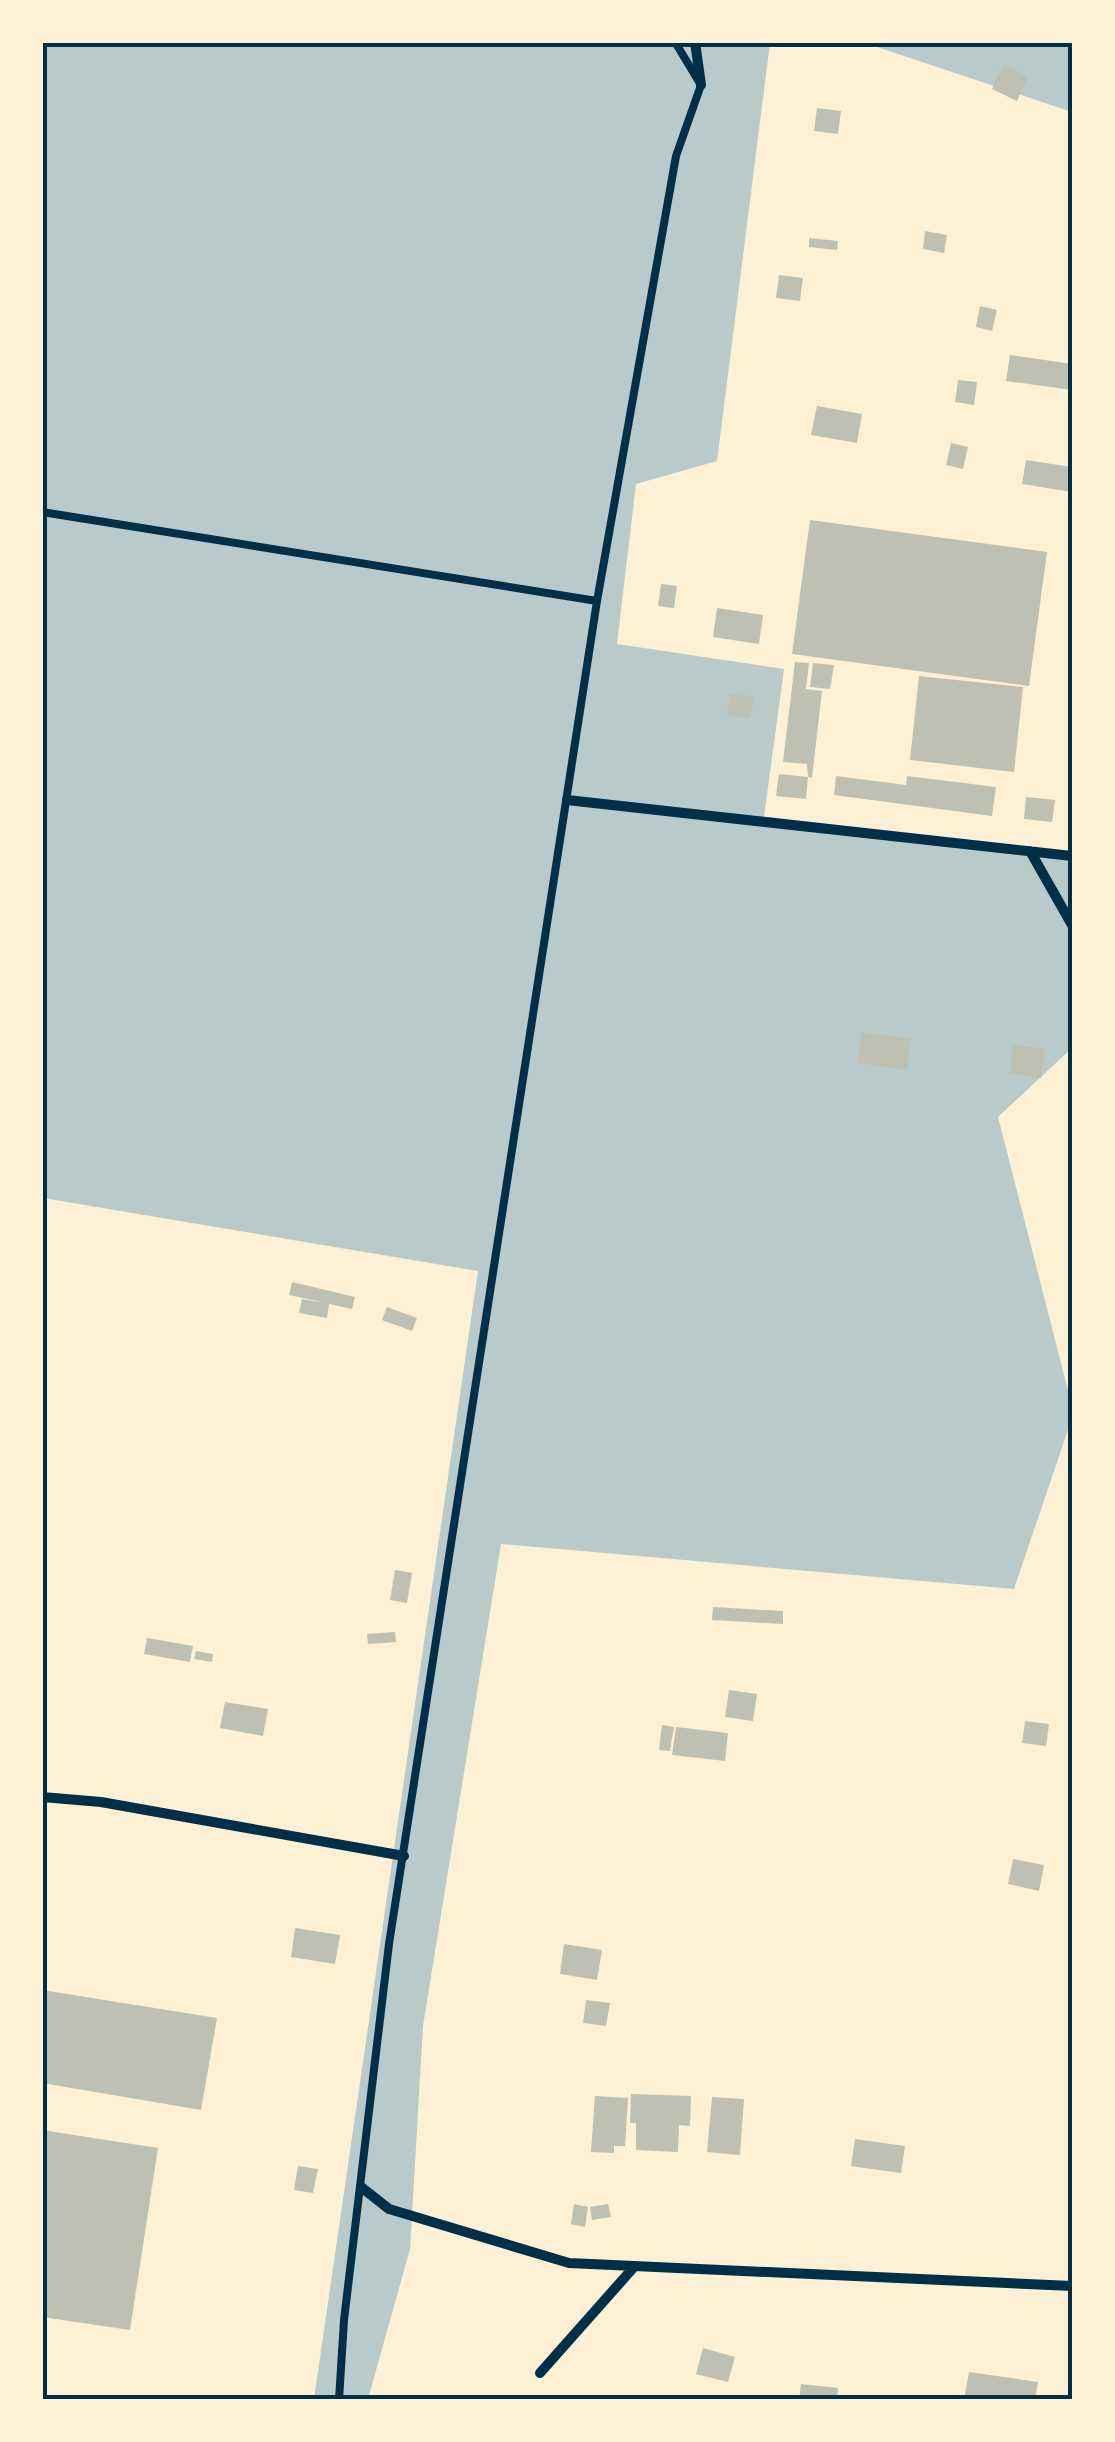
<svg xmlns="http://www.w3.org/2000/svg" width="1115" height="2442" font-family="'Archivo Narrow',sans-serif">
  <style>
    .green { fill: #b9caca }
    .building { fill: #bec0b2 }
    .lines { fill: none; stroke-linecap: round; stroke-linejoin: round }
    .service { stroke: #003049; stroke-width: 8 }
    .minor { stroke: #003049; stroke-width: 10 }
    .neatline { fill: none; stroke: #003049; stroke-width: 4 }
  </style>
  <rect width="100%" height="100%" fill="#fdf0d5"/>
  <!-- green -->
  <path class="green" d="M42,43H770L717,461L636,484L617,644L784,669L764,817L1072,852V1048L998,1117L1072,1406V1418L1014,1589L501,1544L423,2026L410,2249L368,2399H314L478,1271L43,1198Z
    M865,43H1072V112Z"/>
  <!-- building -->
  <path class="building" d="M1003,65L1028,76L1017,101L992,89Z
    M817,108L841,111L838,134L814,131Z
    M925,231L947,235L944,253L923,249Z
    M809,238L838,241L837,250L809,247Z
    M779,275L803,278L800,301L776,298Z
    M980,306L997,310L992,331L976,327Z
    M1010,355L1072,364V390L1006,381Z
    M958,380L977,382L974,405L955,402Z
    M817,406L862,414L857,443L811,435Z
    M951,443L968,447L963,469L946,465Z
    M1026,460L1072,467V492L1022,484Z
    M810,520L1047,552L1029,686L792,654Z
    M661,584L677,586L674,608L658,606Z
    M717,608L763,615L759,644L713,637Z
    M795,662L809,663L806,689L822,691L812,778L808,777L806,799L776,796L779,774L808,777L807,764L783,762Z
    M813,663L834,665L830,689L810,687Z
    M919,676L1023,687L1014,772L910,760Z
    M730,694L754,697L750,719L727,716Z
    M836,776L906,785L907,776L996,787L992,816L834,795Z
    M1026,797L1055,800L1052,822L1024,819Z
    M862,1032L911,1039L907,1070L857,1063Z
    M1013,1045L1045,1049L1041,1078L1010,1073Z
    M292,1282L355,1297L352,1309L329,1304L327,1318L299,1313L302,1299L326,1303L289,1295Z
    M387,1307L417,1318L412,1331L382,1320Z
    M395,1570L412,1573L407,1603L390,1600Z
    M713,1607L783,1611V1624L712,1620Z
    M395,1632L396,1642L368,1644L367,1634Z
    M147,1638L193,1646L190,1662L144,1654Z
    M196,1651L213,1654L212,1662L194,1659Z
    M729,1690L757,1694L753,1721L725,1717Z
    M225,1702L268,1709L263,1736L220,1728Z
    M1025,1721L1049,1724L1046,1746L1022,1743Z
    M662,1725L674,1727L670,1751L659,1750Z
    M676,1727L728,1733L725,1761L672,1755Z
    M1013,1859L1044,1865L1039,1891L1008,1884Z
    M295,1928L340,1935L335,1964L291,1957Z
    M564,1944L602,1950L597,1980L560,1974Z
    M42,1990L217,2018L201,2110L42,2083Z
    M586,2000L610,2003L606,2026L583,2023Z
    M631,2094L691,2096L690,2126L679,2125L678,2152L636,2150V2123H630Z
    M595,2096L628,2098L625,2146H614V2153L591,2152Z
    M712,2097L744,2099L740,2155L707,2152Z
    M42,2130L158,2148L130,2330L42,2317Z
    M855,2139L905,2146L901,2173L851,2166Z
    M298,2166L318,2169L313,2193L294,2190Z
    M574,2204L588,2207L585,2227L571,2224Z
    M608,2204L611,2217L592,2220L590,2207Z
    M703,2348L735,2357L728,2382L696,2374Z
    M969,2372L1038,2382L1035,2400H964Z
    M801,2384L838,2388L837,2400H799Z"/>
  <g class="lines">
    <!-- service -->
    <path class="service" d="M42,512L597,601
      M339,2400L344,2320L389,1944L597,601L676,156L701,85L675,42"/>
    <!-- minor -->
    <path class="minor" d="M695,42L701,85
      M567,800L1072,856
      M1030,851L1072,925
      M42,1797L101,1802L404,1856
      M361,2187L389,2209L569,2263L1072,2286
      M540,2373L634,2267"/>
  </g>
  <!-- border -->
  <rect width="1115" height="2442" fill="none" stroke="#fdf0d5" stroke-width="90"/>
  <rect x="45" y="45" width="1025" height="2352" class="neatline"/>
</svg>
